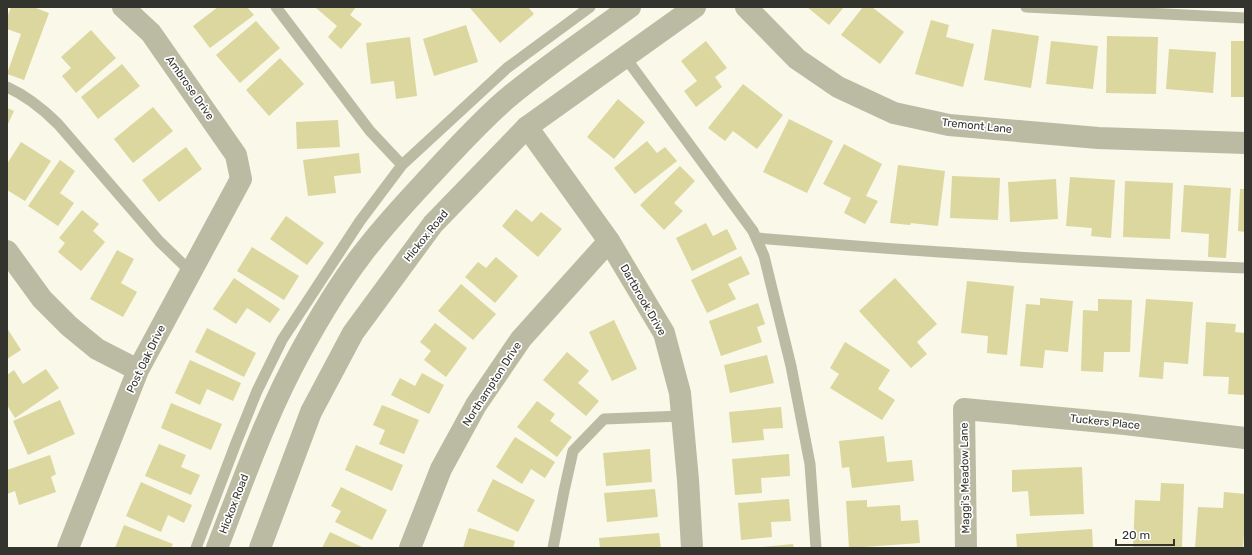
<svg xmlns="http://www.w3.org/2000/svg" width="1252" height="555" font-family="Rubik,sans-serif">
  <style>
    .building { fill: #dbd79f }
    .lines { fill: none; stroke-linecap: round; stroke-linejoin: round }
    .service { stroke: #bbbaa2; stroke-width: 11 }
    .minor { stroke: #bbbaa2; stroke-width: 22 }
    .tertiary { stroke: #bbbaa2; stroke-width: 22 }
    .labels { text-anchor: middle; dominant-baseline: central; stroke-width: 3.5; stroke-linejoin: round; paint-order: stroke }
    .street-label { font-size: 11px; fill: #34342e; stroke: #fff }
  </style>
  <rect width="100%" height="100%" fill="#f9f8e9"/>
  <!-- building -->
  <path class="building" d="M11,7H33L49,13L24,80L7,74L21,34L7,29V18Z
    M218,7H247L254,15L210,48L193,26Z
    M315,7H356L350,15L362,24L341,49L328,37L337,26Z
    M471,7H528L534,14L500,43L470,8Z
    M807,7H844L829,25Z
    M863,7H872L904,32L880,64L841,35Z
    M931,20L949,25L946,37L974,44L963,87L915,74Z
    M256,21L280,48L240,83L216,55Z
    M466,25L478,62L434,76L423,39Z
    M992,29L1039,36L1031,88L984,80Z
    M91,30L116,58L76,93L62,76L71,68L61,57Z
    M1107,36L1158,37L1156,94L1106,93Z
    M410,37L417,96L396,99L394,81L371,84L366,43Z
    M706,41L727,68L715,77L722,87L696,107L684,91L697,81L681,61Z
    M1051,41L1098,46L1093,89L1046,84Z
    M1231,41H1245V97H1231Z
    M1169,49L1216,52L1213,93L1166,89Z
    M280,58L304,84L269,116L246,90Z
    M122,64L140,86L98,119L81,97Z
    M743,84L783,115L757,149L733,131L725,141L708,128Z
    M618,99L645,122L614,159L587,137Z
    M153,107L173,131L133,163L114,139Z
    M7,108L14,111L7,126Z
    M789,119L833,141L807,193L763,172Z
    M338,120L340,147L297,149L296,122Z
    M647,141L657,153L665,147L677,161L635,194L614,168Z
    M21,142L51,161L25,201L7,190V164Z
    M844,144L882,164L866,196L878,201L865,224L844,213L851,198L823,184Z
    M186,147L202,169L159,202L142,180Z
    M359,153L361,173L334,176L336,193L308,196L303,160Z
    M60,160L75,171L60,193L74,203L58,226L28,206Z
    M898,165L945,171L938,226L911,223L910,225L890,223Z
    M680,166L695,181L674,203L683,211L664,230L640,205Z
    M952,176L1000,178L998,220L950,218Z
    M1070,177L1115,180L1111,238L1091,236L1092,228L1066,226Z
    M1056,179L1058,219L1010,222L1008,182Z
    M1125,181L1173,183L1170,239L1123,237Z
    M1184,185L1231,188L1226,258L1208,257L1209,234L1181,232Z
    M1240,189H1245V232L1238,231Z
    M516,209L532,222L541,212L562,229L538,257L502,226Z
    M82,210L99,224L93,231L105,242L81,271L58,252L65,243L59,238Z
    M286,216L324,243L307,265L270,239Z
    M706,223L713,236L727,229L737,249L692,271L676,238Z
    M252,247L299,276L284,300L237,271Z
    M117,250L134,259L121,283L137,292L123,317L90,299Z
    M741,256L750,274L728,284L736,299L707,313L691,280Z
    M496,257L518,276L495,303L465,277L478,262L486,268Z
    M234,278L280,309L270,323L247,308L236,324L213,309Z
    M895,278L937,324L917,342L927,354L911,368L859,311Z
    M967,281L1014,286L1007,355L987,353L988,336L961,333Z
    M461,284L496,314L473,340L438,311Z
    M1040,298L1073,301L1068,352L1045,350L1043,368L1020,366L1026,304L1040,305Z
    M1098,299L1132,300L1130,352H1104L1103,372L1081,371L1083,310L1098,311Z
    M1146,299L1193,302L1188,364L1164,362L1163,379L1139,377Z
    M758,303L765,324L757,327L762,342L721,356L709,321Z
    M614,320L637,369L612,381L589,332Z
    M1206,322L1236,324L1235,332L1245,333V395L1228,394L1229,377L1203,376Z
    M435,323L467,348L446,377L424,360L431,351L420,342Z
    M7,328L21,350L7,359Z
    M207,328L256,353L244,377L195,352Z
    M845,342L890,370L878,389L895,400L882,420L830,388L839,374L830,368Z
    M567,352L589,371L578,383L599,401L586,416L543,380Z
    M767,355L774,383L730,393L724,365Z
    M190,360L241,383L233,401L207,389L200,405L175,393Z
    M46,369L59,388L15,418L7,405V375L14,370L23,384Z
    M422,373L444,385L429,414L391,395L400,378L415,386Z
    M60,400L75,434L28,455L13,421Z
    M537,401L555,414L550,421L572,437L557,457L517,427Z
    M171,403L222,424L211,450L161,428Z
    M382,405L419,420L404,454L379,444L385,430L373,425Z
    M781,407L783,428L763,429L764,440L732,443L729,412Z
    M884,436L887,462L912,460L914,481L852,488L849,467L842,468L839,441Z
    M515,437L555,462L545,478L531,469L522,484L496,467Z
    M159,444L186,455L181,467L200,475L191,495L145,476Z
    M356,445L403,465L392,491L345,470Z
    M650,449L652,482L606,486L603,453Z
    M789,454L790,476L761,478L762,493L735,495L732,459Z
    M50,455L56,474L51,477L56,492L19,505L15,491L7,494V470Z
    M1082,467L1084,514L1030,516L1028,491L1012,492V470Z
    M493,479L535,500L518,532L477,511Z
    M141,482L192,505L184,523L168,515L161,532L126,516Z
    M1161,483L1184,484L1182,548H1133L1135,500L1160,501Z
    M341,487L387,510L372,540L335,522L341,511L331,506Z
    M655,489L658,517L607,522L604,493Z
    M1224,492L1245,494V522L1243,548H1195L1198,507L1223,508Z
    M789,499L791,521L771,522L772,537L741,540L738,503Z
    M867,500V507L900,505L901,521L918,520L920,543L849,548L846,501Z
    M124,525L173,544L171,548H115Z
    M469,528L515,541L513,548H463Z
    M1092,529L1093,548H1017L1016,534Z
    M330,532L364,548H322Z
    M659,533L661,548H600L599,538Z
    M793,544L794,548H762V547Z"/>
  <g class="lines">
    <!-- service -->
    <path class="service" d="M276,7L370,131L402,165
      M1026,7L1245,18
      M625,57L753,231L764,256L791,366L810,464L816,548
      M7,87C27,96 43,109 58,124L159,241L191,272
      M757,238C919,252 1082,262 1245,268
      M196,548L236,443L257,391L282,340L360,221L402,165L507,68L590,7
      M553,548L564,491L573,451L604,419L682,416"/>
    <!-- minor -->
    <path class="minor" d="M746,7L797,59L838,87L894,113L949,125L1098,138L1245,143
      M527,127L609,241L664,333L680,393L688,480L692,548
      M7,251L42,299L69,326L97,349L138,370
      M68,548L138,370L241,179L236,155L151,33L123,7
      M410,548L441,469L476,405L521,339L609,241
      M966,548L964,409L1125,424L1245,438"/>
    <!-- tertiary -->
    <path class="tertiary" d="M217,548C243,481 267,412 302,349C319,318 338,286 360,257C382,227 408,200 433,173C456,148 479,123 504,101C544,67 588,38 630,7
      M260,548L311,412L353,333L433,224L527,127L695,7"/>
  </g>
  <g class="labels">
    <!-- street labels -->
    <g class="street-label">
      <text transform="translate(190 88) rotate(55)">Ambrose Drive</text>
      <text transform="translate(977 126) rotate(6)">Tremont Lane</text>
      <text transform="translate(426 236) rotate(-51)">Hickox Road</text>
      <text transform="translate(643 300) rotate(60)">Dartbrook Drive</text>
      <text transform="translate(146 359) rotate(-64)">Post Oak Drive</text>
      <text transform="translate(492 384) rotate(-57)">Northampton Drive</text>
      <text transform="translate(1105 422) rotate(6)">Tuckers Place</text>
      <text transform="translate(965 478) rotate(-91)">Maggi's Meadow Lane</text>
      <text transform="translate(234 504) rotate(-69)">Hickox Road</text>
    </g>
  </g>
  <!-- border -->
  <rect width="1252" height="555" fill="none" stroke="#34342e" stroke-width="16"/>
  <!-- scale -->
  <path d="M1116 539v6h58v-6" fill="none" stroke="#34342e" stroke-width="2"/>
  <text x="1122" y="539" font-size="12" fill="#34342e" stroke="#ffffff" stroke-width="3" paint-order="stroke">20 m</text>
</svg>
